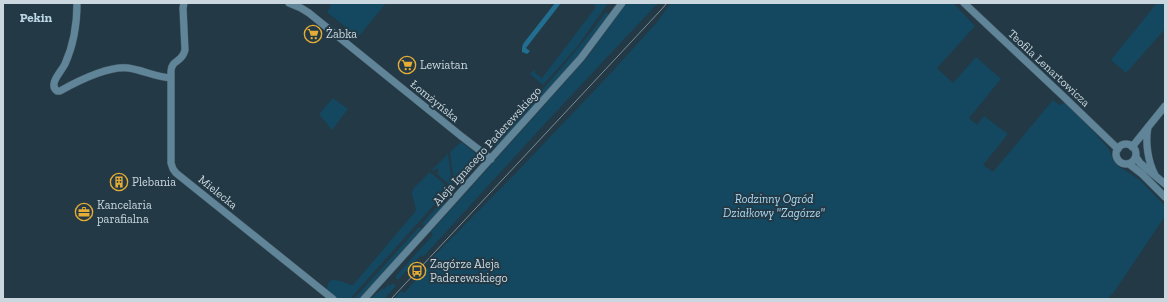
<svg xmlns="http://www.w3.org/2000/svg" width="1168" height="302" font-family="'Zilla Slab',serif">
  <style>
    .green { fill: #134860 }
    .forest { fill: #216e90 }
    .lines { fill: none; stroke-linecap: round; stroke-linejoin: round }
    .minor-casing { stroke: #415561; stroke-width: 8 }
    .minor { stroke: #608598; stroke-width: 7 }
    .tram { stroke: #7b8c95; stroke-width: 1 }
    .labels { text-anchor: middle; dominant-baseline: central; stroke-width: 4; stroke-linejoin: round; paint-order: stroke }
    .poi-label { font-size: 12px; fill: #cad7de; stroke: #233945; text-anchor: start }
    .street-label { font-size: 12px; fill: #cad7de; stroke: #233945 }
    .park-label { font-size: 12px; font-style: italic; fill: #aedaf2; stroke: #233945 }
    .neighbourhood-label { font-size: 13px; font-weight: bold; fill: #bcd6e4; stroke: #233945 }
  </style>
  <rect width="100%" height="100%" fill="#233945"/>
  <!-- green -->
  <path class="green" d="M329,3H386L358,37L327,12L331,5Z
    M593,3H608L577,47L543,85L530,74L535,69V73L542,78L596,7Z
    M627,3H658L551,117L423,257L421,255L398,280L395,277L433,235L431,232L586,59Z
    M671,3H953L975,26L937,68L953,83L976,57L1001,79L969,118L977,125L984,116L1008,134L983,165L993,172L1053,100L1059,105L1065,103L1094,132L1109,149L1113,160L1115,163L1118,166L1140,180L1165,206V216L1114,292L1107,299H394L401,291L404,293L430,265L428,262L514,175L609,75L657,22Z
    M1157,3L1165,4V29L1126,73L1111,60Z
    M606,12L610,15L585,49L497,148L493,143C532,101 572,59 606,12Z
    M333,98L348,109L332,130L319,114Z
    M460,143H463L478,156L454,183L450,152Z
    M448,154L452,184L451,186L437,174L439,170L437,168L434,171L432,170Z
    M430,172L449,188L350,299H337L327,289C328,272 344,284 353,285L415,212L416,210L412,193L413,189Z
    M442,201L446,204L434,217L424,226L422,224Z
    M419,227L422,229L360,299H354Z
    M393,283L396,286L384,299H370L382,289H384L389,284L390,286Z"/>
  <!-- forest -->
  <path class="forest" d="M555,3H561L526,48L530,51L527,54L522,52V48L523,44Z"/>
  <g class="lines">
    <defs>
      <path id="minor" d="M77,3C77,25 74,44 65,64C61,72 48,84 57,91H60C78,81 108,66 128,68C143,70 155,77 171,78
        M184,3L183,8L185,50C182,63 172,59 171,71V163L173,169L176,173L333,299
        M289,3L301,8L309,13L461,136L491,159
        M964,3L1063,96L1118,149
        M1148,127C1145,142 1148,162 1155,175
        M1116 154a10 10 0 1 1 20 0a10 10 0 1 1-20 0Z
        M1132,147L1165,106
        M1136,157L1140,163L1165,184
        M1129,164L1142,174L1165,197
        M364,299L449,205L581,58L622,3"/>
    </defs>
    <!-- minor casing -->
    <use href="#minor" class="minor-casing"/>
    <!-- minor -->
    <use href="#minor" class="minor"/>
    <!-- tram -->
    <path class="tram" d="M391,299L660,11L667,3"/>
  </g>
  <!-- icons -->
  <defs>
    <symbol id="supermarket-ring" viewBox="-11 -11 22 22"><circle r="9.5" fill="#233945" stroke="#e5ad35" stroke-width="1.5"/><path d="M-6-5.5h2.5l.6 2H6L4.5 2H-2.5L-4.4-4H-6ZM-1.5 3.2a1.3 1.3 0 1 0 .1 0ZM3 3.2a1.3 1.3 0 1 0 .1 0Z" fill="#e5ad35"/></symbol>
    <symbol id="building-ring" viewBox="-11 -11 22 22"><circle r="9.5" fill="#233945" stroke="#e5ad35" stroke-width="1.5"/><path d="M-4-6H4V6H1V3H-1V6H-4ZM-2.5-4.3h1.7v1.8h-1.7ZM.8-4.3h1.7v1.8H.8ZM-2.5-1h1.7V.8h-1.7ZM.8-1h1.7V.8H.8Z" fill="#e5ad35"/></symbol>
    <symbol id="office-ring" viewBox="-11 -11 22 22"><circle r="9.5" fill="#233945" stroke="#e5ad35" stroke-width="1.5"/><path d="M-6-3h4V-5.5h4V-3h4V5H-6ZM-1-4.5V-3h2v-1.5ZM-6 0V1H6V0Z" fill="#e5ad35"/></symbol>
    <symbol id="bus-ring" viewBox="-11 -11 22 22"><circle r="9.5" fill="#233945" stroke="#e5ad35" stroke-width="1.5"/><path d="M-5-6H5V4H4V6H2V4H-2V6H-4V4H-5ZM-3.5-4V0h7V-4ZM-3.5 1.2v1.5H-2V1.2ZM2 1.2v1.5H3.5V1.2Z" fill="#e5ad35"/></symbol>
  </defs>
  <g fill-rule="evenodd">
    <use href="#supermarket-ring" x="303" y="24" width="20" height="20"/>
    <use href="#supermarket-ring" x="397" y="55" width="20" height="20"/>
    <use href="#building-ring" x="109" y="172" width="20" height="20"/>
    <use href="#office-ring" x="74" y="202" width="20" height="20"/>
    <use href="#bus-ring" x="407" y="261" width="20" height="20"/>
  </g>
  <g class="labels">
    <!-- poi labels -->
    <g class="poi-label">
      <text x="326" y="34">Żabka</text>
      <text x="420" y="65">Lewiatan</text>
      <text x="132" y="182">Plebania</text>
      <text x="97" y="205">Kancelaria<tspan x="97" dy="14">parafialna</tspan></text>
      <text x="430" y="264">Zagórze Aleja<tspan x="430" dy="14">Paderewskiego</tspan></text>
    </g>
    <!-- street labels -->
    <g class="street-label">
      <text transform="translate(1049 68) rotate(43)">Teofila Lenartowicza</text>
      <text transform="translate(435 101) rotate(39)">Łomżyńska</text>
      <text transform="translate(487 146) rotate(-48)">Aleja Ignacego Paderewskiego</text>
      <text transform="translate(218 192) rotate(39)">Mielecka</text>
    </g>
    <!-- park labels -->
    <g class="park-label">
      <text x="774" y="199">Rodzinny Ogród<tspan x="774" dy="14">Działkowy "Zagórze"</tspan></text>
    </g>
    <!-- neighbourhood labels -->
    <g class="neighbourhood-label">
      <text x="36" y="17">Pekin</text>
    </g>
  </g>
  <!-- border -->
  <rect width="1168" height="302" fill="none" stroke="#cad7de" stroke-width="8"/>
</svg>
